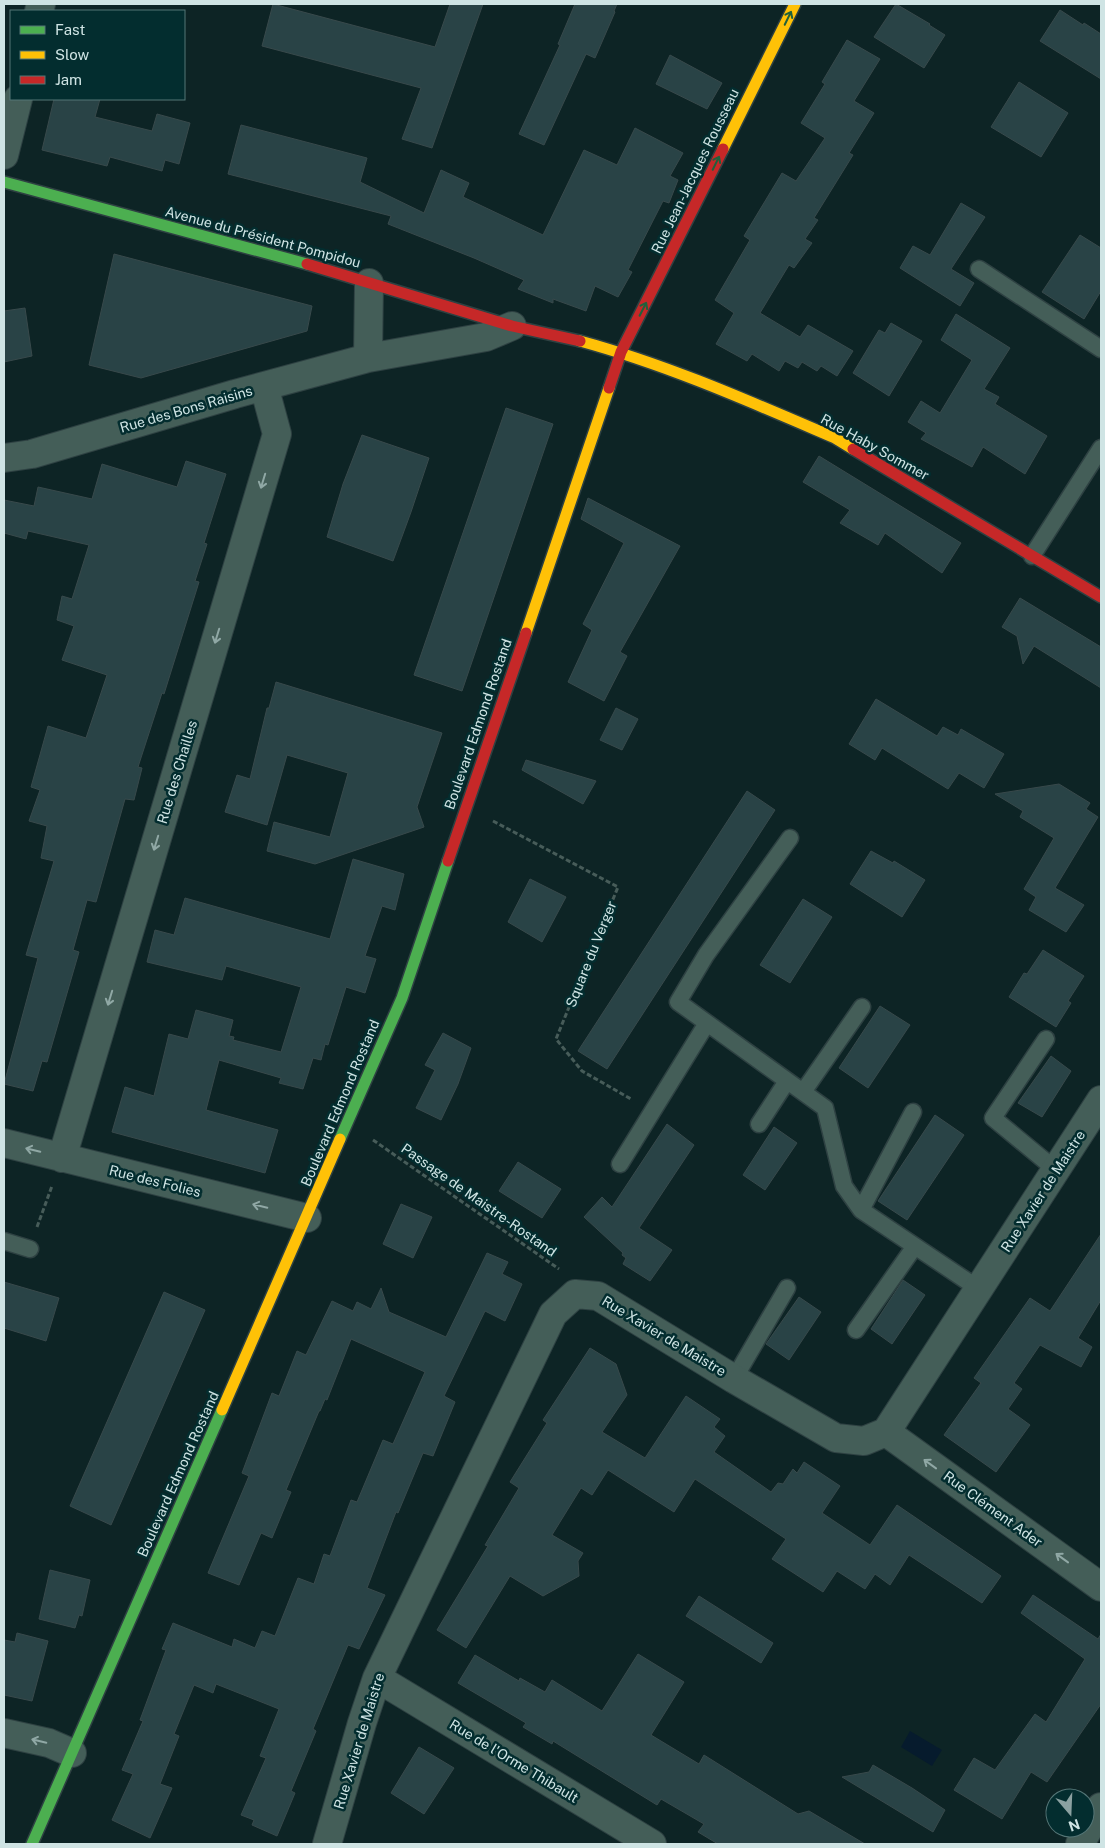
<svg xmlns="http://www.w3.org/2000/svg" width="1105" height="1848" font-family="'Public Sans',sans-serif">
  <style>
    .water { fill: #061b2d }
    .building { fill: #294346; stroke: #38494b }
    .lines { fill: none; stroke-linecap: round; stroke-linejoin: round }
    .lane-casing { stroke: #2e4142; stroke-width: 19 }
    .street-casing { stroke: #2e4142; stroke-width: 30 }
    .fast-casing { stroke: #2e4142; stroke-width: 14 }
    .slow-casing { stroke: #2e4142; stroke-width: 14 }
    .jam-casing { stroke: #2e4142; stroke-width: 14 }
    .path { stroke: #475c59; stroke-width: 3; stroke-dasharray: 5 2.5; stroke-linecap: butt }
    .lane { stroke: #445e58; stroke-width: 16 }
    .street { stroke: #445e58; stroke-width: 28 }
    .fast { stroke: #4caf50; stroke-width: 11 }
    .slow { stroke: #ffc107; stroke-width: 11 }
    .jam { stroke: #c62828; stroke-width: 11 }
    .oneway { stroke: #20613c }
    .oneway2 { stroke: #90a8a5 }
    .labels { text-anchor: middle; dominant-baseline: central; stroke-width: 5; stroke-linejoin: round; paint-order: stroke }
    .street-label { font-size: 14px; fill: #cfe4e4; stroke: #032d2f }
  </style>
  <rect width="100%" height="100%" fill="#0d2425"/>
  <!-- water -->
  <path class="water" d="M910,1731L942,1750L932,1766L901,1747Z"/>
  <!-- building -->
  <path class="building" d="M273,4L435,47L450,4H483L432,148L402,139L421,88L262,46Z
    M575,4H617L614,11L615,12L595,58L586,54L544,145L519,134L560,45L558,44Z
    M896,4L930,24L929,25L945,35L924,68L874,37Z
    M1060,10L1083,25L1084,23L1101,34V79L1040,41Z
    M847,40L880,59L854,101L874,113L849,153L853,155L814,218L818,220L805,239L812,243L794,268L789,265L760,313L800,337L808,325L853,351L837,376L821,366L817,371L802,362L798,368L785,361L779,371L752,354L747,361L716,344L734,313L715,300L750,240L744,236L782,173L796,181L825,138L801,123L825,84L822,82Z
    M670,55L722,83L707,109L656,84Z
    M1019,82L1068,113L1041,157L991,127Z
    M54,99H100L95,117L152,131L157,114L190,123L179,164L165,160L162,171L110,157L107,166L42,150Z
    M241,125L367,158L360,182L424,213L441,170L469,183L463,197L543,235L584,150L617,165L635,128L683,153L670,176L678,180L669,203L663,201L628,270L632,272L618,297L595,286L586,311L553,299V303L518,289L524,280L474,258L388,224L391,216L228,174Z
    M961,203L985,217L951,269L974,283L960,306L900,268L913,246L930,255Z
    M1080,235L1101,248V291L1084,319L1042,292Z
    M114,254L312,306L307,331L141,378L89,365Z
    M25,308L32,356L4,362V311Z
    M956,314L1010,348L984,389L999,397L995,404L1047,436L1025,474L983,447L972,467L921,439L926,433L908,422L921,401L940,413L972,360L941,340Z
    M891,323L922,341L889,396L853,373L879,330L885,333Z
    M506,408L553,424L462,691L414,675Z
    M362,435L429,458L411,512L393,561L327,537L343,484Z
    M819,456L961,543L942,573L885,533L878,545L840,523L850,510L803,482Z
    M186,461L226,474L204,543L207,544L195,581L199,582L164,694L162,693L138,767L142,768L134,800L125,799L96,902L87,900L73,950L79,952L47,1062L42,1061L33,1091L4,1084L38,958L26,955L54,861L41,858L47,826L29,821L40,790L31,787L48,726L86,738L107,675L62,660L74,626L57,620L62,596L72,599L89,545L28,531L26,539L4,533V500L34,506L38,487L92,499L102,464L177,487Z
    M588,498L680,546L620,652L627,656L604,701L568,682L592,630L583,624L624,543L581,519Z
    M1020,598L1101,647V688L1034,646L1023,664L1017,636L1002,627Z
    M276,682L442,733L417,807L424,827L315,864L267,851L274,822L330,837L348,773L287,755L267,825L225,812L237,775L250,779L267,708H269Z
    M876,699L937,736L943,727L958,735L961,729L1004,754L984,788L959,773L948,789L882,748L875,760L849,744Z
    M616,708L638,719L622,750L600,740Z
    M526,760L596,781L583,804L522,770Z
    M1059,784L1090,803L1086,809L1098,817L1055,888L1084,905L1066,932L1029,910L1036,897L1024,889L1054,838L1020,817L1023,811L995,794Z
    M747,791L775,810L607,1069L578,1051Z
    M871,851L893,863L894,861L925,880L902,917L850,884Z
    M353,859L404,874L395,910L382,906L365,956L376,959L365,993L346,987L328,1045L325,1044L321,1060L313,1058L303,1089L279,1083L281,1078L219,1060L206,1110L278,1130L265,1173L112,1132L125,1087L154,1096L169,1034L188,1039L196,1010L233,1020L229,1036L234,1037L233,1040L281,1052L301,987L226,966L222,980L147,962L155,930L174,935L185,898L330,939Z
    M530,879L566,897L542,942L508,922Z
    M803,899L832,917L790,983L760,965Z
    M1043,950L1084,976L1068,1001L1071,1003L1056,1027L1009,997L1024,973L1027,974Z
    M880,1006L910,1025L868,1088L839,1068Z
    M443,1033L471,1048L458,1084L441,1120L416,1108L435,1070L425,1065Z
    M1051,1056L1071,1071L1042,1117L1018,1103Z
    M935,1115L964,1135L907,1220L878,1201Z
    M667,1124L694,1145L639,1228L672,1250L650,1281L623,1264L626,1258L622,1255L623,1253L584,1217L602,1197L612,1207Z
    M774,1127L797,1143L765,1190L743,1175Z
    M518,1162L561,1189L542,1218L499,1191Z
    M401,1204L432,1217L413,1258L383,1244Z
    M1101,1234V1300L1078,1338L1092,1347L1081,1367L1040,1345L1014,1383L1022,1389L1008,1409L1030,1425L996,1472L944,1435L981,1383L974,1378L1030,1298L1050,1311Z
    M487,1253L508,1262L502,1274L522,1284L505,1321L485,1311L444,1396L455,1402L433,1456L423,1453L398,1513L396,1512L367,1588L385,1595L359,1649L348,1645L313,1729L316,1731L291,1791L295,1793L277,1836L252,1825L254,1820L241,1815L266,1758L260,1756L279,1709L216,1684L213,1693L194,1685L174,1734L179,1736L160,1784L172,1788L150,1838L112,1820L133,1774L122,1770L143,1721L140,1720L166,1650L162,1649L173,1623L232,1647L234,1639L255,1648L262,1631L275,1636L298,1578L314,1584L324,1554L330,1556L351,1500L357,1502L383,1440L393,1444L425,1372L351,1339L327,1400L325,1399L320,1411H319L286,1490L291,1492L272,1538L261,1533L239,1585L208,1573L249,1476L242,1473L272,1393L279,1396L297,1351L306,1355L332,1301L353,1311L357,1302L371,1309L381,1288L389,1312L446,1337Z
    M903,1280L925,1295L892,1344L871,1329Z
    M4,1282L59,1298L46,1341L4,1328Z
    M164,1292L205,1310L111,1525L70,1506Z
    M799,1297L821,1312L789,1360L766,1344Z
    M590,1348L616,1364L627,1395L602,1432L645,1458L686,1396L720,1419L714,1427L725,1436L714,1452L771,1492L778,1483L783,1484L793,1469L797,1473L804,1462L840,1486L822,1513L870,1545L897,1505L1001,1576L982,1603L909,1555L890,1585L875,1574L865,1589L837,1571L823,1592L772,1559L786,1539L695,1479L674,1512L608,1470L592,1495L581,1488L552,1535L583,1553L578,1561L579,1576L543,1596L510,1576L466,1648L437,1630L488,1546L485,1545L519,1488L510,1482L547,1423L543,1420Z
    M50,1570L90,1580L82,1616L79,1615L75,1628L39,1619Z
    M1033,1595L1098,1639L1101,1634V1704L1047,1782L1031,1772L1002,1819L954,1790L974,1758L995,1770L1035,1714L1046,1722L1085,1659L1021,1613Z
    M699,1596L773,1643L761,1663L686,1616Z
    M17,1633L48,1641L32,1701L4,1695V1640L15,1642Z
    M638,1654L684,1682L651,1735L699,1764L704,1755L798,1814L809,1811L865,1844H718L698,1832L704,1824L661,1799L657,1805L553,1741L552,1744L523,1727L526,1723L458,1683L475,1655L519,1681L520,1678L545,1692L552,1680L602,1711Z
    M419,1747L454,1768L424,1814L391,1793Z
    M873,1765L912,1788L945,1810L933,1832L842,1777L869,1772Z"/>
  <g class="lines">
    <defs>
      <path id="lane" d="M979,269L1101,349
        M1032,556L1101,448
        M790,838L706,955L678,1002L825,1108L844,1186L861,1210L979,1289
        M1046,1039L993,1118L1056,1170
        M803,1092L862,1007
        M759,1124L787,1081
        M620,1164L707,1023
        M861,1210L913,1112
        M4,1241L30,1249
        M856,1330L915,1246
        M734,1379L787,1288"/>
      <path id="street" d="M39,11L41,4
        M4,155L18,99
        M368,358L369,283
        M4,458L32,454L235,394L368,358L486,337L512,326
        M4,1143L307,1218
        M62,1158L277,434L264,386
        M886,1432L1101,1587
        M377,1678L652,1844
        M4,1733L49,1743L72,1753
        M327,1844L362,1723L377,1678L553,1314L575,1294L598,1296L734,1379L836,1438L864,1441L886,1432L1101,1100
        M1080,1844L1101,1807"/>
      <path id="fast" d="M4,182L307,264
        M340,1139L402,998L448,861
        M32,1844L222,1410"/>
      <path id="slow" d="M723,149L795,4
        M580,341C668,365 751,402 835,438L853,449
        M526,633L609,388
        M222,1410L340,1139"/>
      <path id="jam" d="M307,264L512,326L580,341
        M609,388L621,352L723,149
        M853,449L1101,597
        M448,861L526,633"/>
    </defs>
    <!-- lane casing -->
    <use href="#lane" class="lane-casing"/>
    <!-- street casing -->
    <use href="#street" class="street-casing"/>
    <!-- fast casing -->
    <use href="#fast" class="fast-casing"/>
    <!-- slow casing -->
    <use href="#slow" class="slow-casing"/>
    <!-- jam casing -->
    <use href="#jam" class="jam-casing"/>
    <!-- path -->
    <path class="path" d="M493,821L618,887L556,1039L582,1071L631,1099
      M373,1140L559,1269
      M37,1227L52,1186"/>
    <!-- lane -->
    <use href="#lane" class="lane"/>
    <!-- street -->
    <use href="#street" class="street"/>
    <!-- fast -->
    <use href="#fast" class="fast"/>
    <!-- slow -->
    <use href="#slow" class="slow"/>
    <!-- jam -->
    <use href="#jam" class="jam"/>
  </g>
  <!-- one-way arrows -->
  <defs><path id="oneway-shaft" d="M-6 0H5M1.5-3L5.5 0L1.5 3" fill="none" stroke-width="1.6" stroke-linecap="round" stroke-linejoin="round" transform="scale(1.25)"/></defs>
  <g class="oneway">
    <use href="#oneway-shaft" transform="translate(788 18) rotate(-64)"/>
    <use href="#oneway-shaft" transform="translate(716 163) rotate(-64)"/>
    <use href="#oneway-shaft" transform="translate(643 309) rotate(-63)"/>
  </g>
  <g class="oneway2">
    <use href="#oneway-shaft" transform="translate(263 481) rotate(107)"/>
    <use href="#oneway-shaft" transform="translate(217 636) rotate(107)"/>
    <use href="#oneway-shaft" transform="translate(156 843) rotate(107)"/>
    <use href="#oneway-shaft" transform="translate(110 998) rotate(107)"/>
    <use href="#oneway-shaft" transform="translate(33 1150) rotate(-166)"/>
    <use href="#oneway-shaft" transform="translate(260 1206) rotate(-166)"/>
    <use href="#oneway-shaft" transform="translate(930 1464) rotate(-144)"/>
    <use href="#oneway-shaft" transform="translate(1062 1558) rotate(-144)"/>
    <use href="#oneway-shaft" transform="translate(39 1741) rotate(-167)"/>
  </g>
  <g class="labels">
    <!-- street labels -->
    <g class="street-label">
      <text transform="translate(695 171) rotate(-64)">Rue Jean-Jacques Rousseau</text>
      <text transform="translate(263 237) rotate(15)">Avenue du Président Pompidou</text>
      <text transform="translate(186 409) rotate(-16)">Rue des Bons Raisins</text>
      <text transform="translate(875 447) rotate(29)">Rue Haby Sommer</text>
      <text transform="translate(478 724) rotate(-71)">Boulevard Edmond Rostand</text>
      <text transform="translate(177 772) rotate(-73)">Rue des Chailles</text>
      <text transform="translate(591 954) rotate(-68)">Square du Verger</text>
      <text transform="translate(340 1103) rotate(-67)">Boulevard Edmond Rostand</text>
      <text transform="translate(155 1181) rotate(14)">Rue des Folies</text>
      <text transform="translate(1043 1191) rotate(-57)">Rue Xavier de Maistre</text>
      <text transform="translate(479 1200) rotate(35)">Passage de Maistre-Rostand</text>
      <text transform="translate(664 1336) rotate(31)">Rue Xavier de Maistre</text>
      <text transform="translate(178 1474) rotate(-66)">Boulevard Edmond Rostand</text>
      <text transform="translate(993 1509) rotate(36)">Rue Clément Ader</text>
      <text transform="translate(359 1741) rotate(-73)">Rue Xavier de Maistre</text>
      <text transform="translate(514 1761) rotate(31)">Rue de l'Orme Thibault</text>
    </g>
  </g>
  <!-- border -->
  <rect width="1105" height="1848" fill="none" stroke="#cfe4e4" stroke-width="10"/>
  <!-- legend -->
  <rect x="10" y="10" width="175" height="90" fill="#032d2f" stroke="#557677"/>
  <rect x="20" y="26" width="25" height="8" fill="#4caf50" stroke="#557677"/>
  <text x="55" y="35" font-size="15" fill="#cfe4e4">Fast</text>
  <rect x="20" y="51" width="25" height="8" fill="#ffc107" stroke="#557677"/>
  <text x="55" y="60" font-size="15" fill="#cfe4e4">Slow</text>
  <rect x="20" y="76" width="25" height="8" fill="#c62828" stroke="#557677"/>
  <text x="55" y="85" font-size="15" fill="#cfe4e4">Jam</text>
  <!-- north arrow -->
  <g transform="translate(1070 1813) rotate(161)"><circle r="24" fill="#032d2f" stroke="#557677"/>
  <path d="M0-4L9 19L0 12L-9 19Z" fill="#8ba1a1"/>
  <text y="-8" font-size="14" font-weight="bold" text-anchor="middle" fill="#cfe4e4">N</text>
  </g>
</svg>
